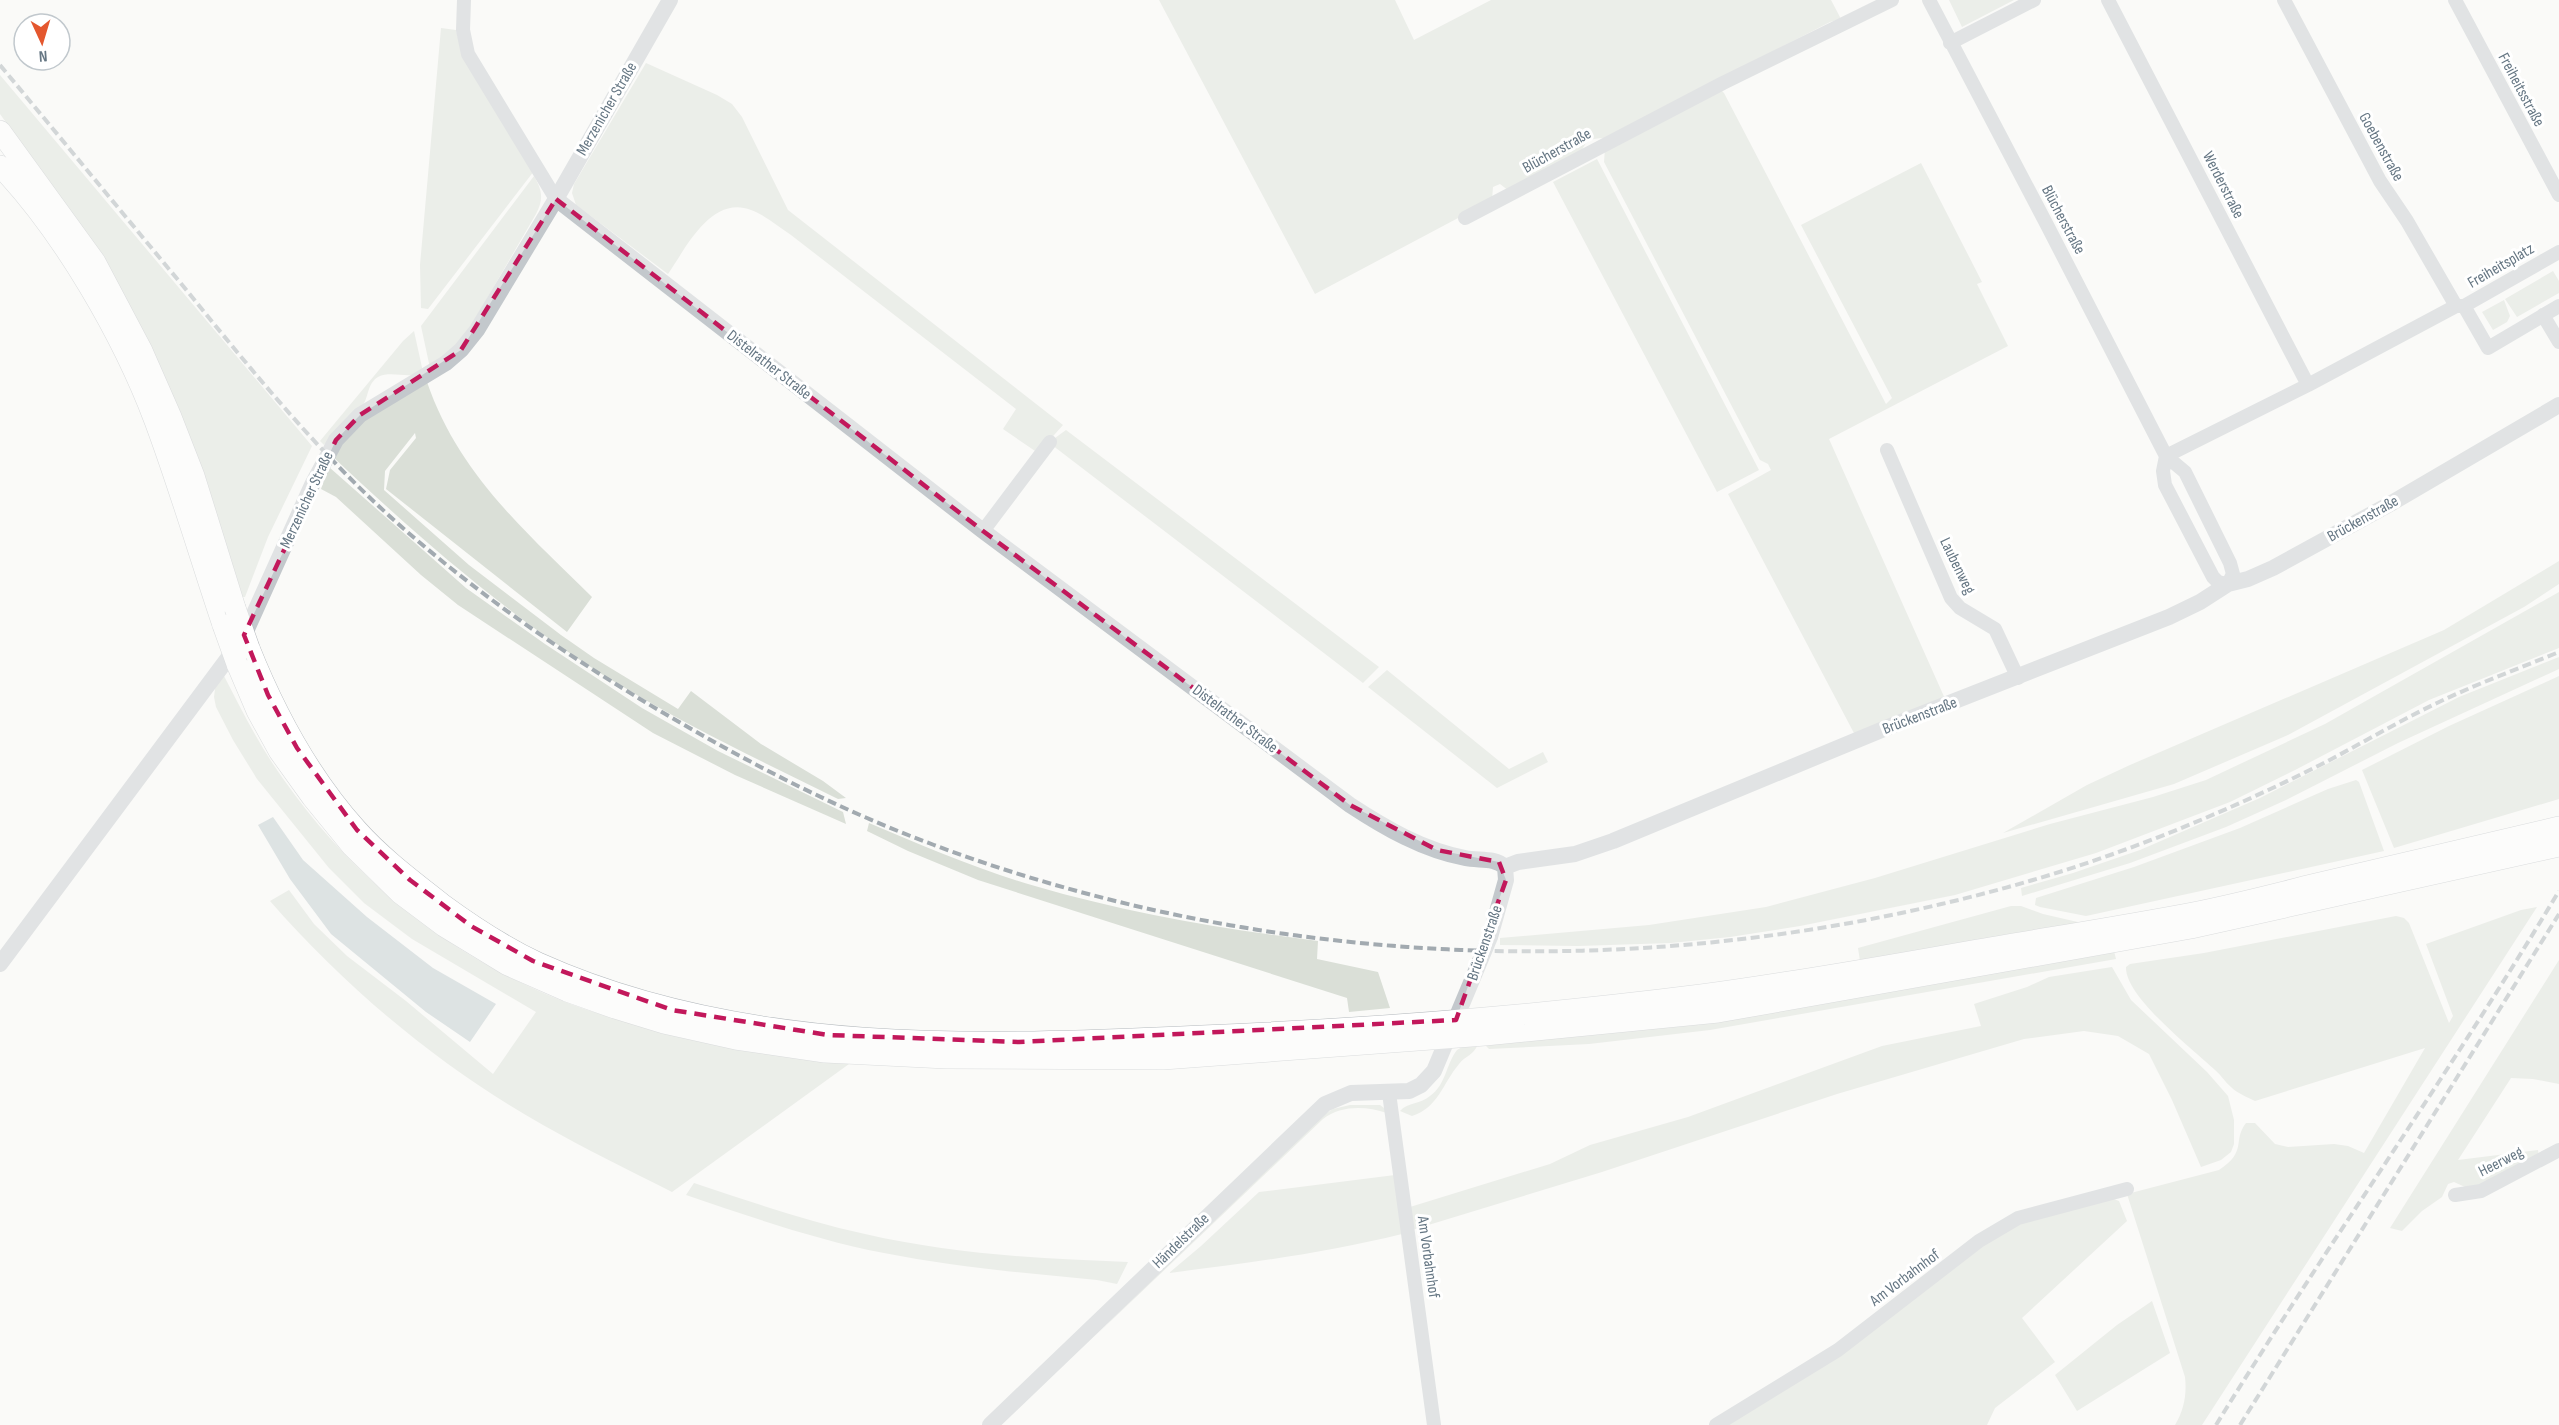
<svg xmlns="http://www.w3.org/2000/svg" width="2559" height="1425" font-family="'Sofia Sans Condensed',sans-serif">
  <style>
    .green { fill: #dadfd7 }
    .water { fill: #bbc7cb }
    .lines { fill: none; stroke-linecap: round; stroke-linejoin: round }
    .primary-casing { stroke: #b5babe; stroke-width: 22 }
    .minor { stroke: #c3c8cc; stroke-width: 14 }
    .tertiary { stroke: #c3c8cc; stroke-width: 16 }
    .primary { stroke: #fff; stroke-width: 21 }
    .rail { stroke: #a2aab0; stroke-width: 4; stroke-dasharray: 9 4.5; stroke-linecap: butt }
    .primary-bridge-casing { stroke: #b5babe; stroke-width: 22; stroke-linecap: butt }
    .primary-bridge { stroke: #fff; stroke-width: 21 }
    .marked { fill: none; stroke: #c2185b; stroke-width: 4.5; stroke-dasharray: 12 8; stroke-linejoin: round }
    .labels { text-anchor: middle; dominant-baseline: central; stroke-width: 6; stroke-linejoin: round; paint-order: stroke }
    .street-label { font-size: 16px; fill: #657683; stroke: #fff }
  </style>
  <rect width="100%" height="100%" fill="#fafaf8"/>
  <!-- green -->
  <path class="green" d="M1159,0H1395L1414,40L1491,0H1831L1841,19L1830,22L1604,138C1591,139 1586,139 1581,153L1509,191L1500,184L1493,187L1492,200L1315,294Z
    M1949,0H2014L1962,27Z
    M441,28L456,30L462,53L534,171L428,309L421,308L420,265Z
    M646,63L717,95L732,104L742,117L788,210L1063,425L1038,453L1003,429L1016,409L791,235C779,227 765,215 751,210C711,195 686,248 668,274L576,205L572,193L574,184Z
    M0,75L312,446L268,537L245,597H239L43,174L0,114Z
    M1720,89L1724,93L1886,404L1892,398L1801,225L1921,163L1982,282L1977,284L2008,346L1829,439L1946,701L1855,735L1728,494L1771,470L1768,464L1760,460L1604,162L1605,148Z
    M1597,159L1759,470L1717,492L1553,182Z
    M534,176C542,190 544,199 536,214L464,338L430,368L421,326Z
    M2553,271L2559,281V293L2517,317L2505,299Z
    M2504,300L2510,316L2507,322L2493,330L2482,312Z
    M414,331L423,372C409,380 392,370 378,377C367,384 369,396 363,405C353,420 337,432 324,445L320,441L403,341Z
    M427,382C458,473 525,531 592,597L567,632L386,489L390,470L416,438L415,433L385,471L384,490L469,565L561,635L594,658L678,709L691,691L761,744L823,781L846,798L838,799C765,763 691,728 620,685C517,624 419,538 332,456L361,421Z
    M1066,430L1379,667L1363,683L1052,445L1055,438Z
    M329,467L466,588L545,644L642,708L718,751L843,812L846,824L735,775L653,733L458,605L421,575L336,497L321,489Z
    M2559,561V584L2524,607L2288,735L2174,784L2003,833L2087,785L2130,765L2444,630Z
    M2559,592V648L2429,700L2297,769L2230,802L2096,853L1955,895L1800,926L1730,937L1671,943L1578,946L1500,945V938L1649,925L1766,907L1875,878L2050,824L2153,797L2206,780L2325,724Z
    M2559,657V669L2398,743L2286,800L2226,827L2130,863L2022,896L2021,888L2073,873L2140,850L2260,798L2459,697Z
    M1387,670L1509,769L1543,752L1548,762L1497,788L1368,687Z
    M223,674C242,711 260,747 284,780C363,893 480,980 613,1018C636,1025 660,1029 684,1035C707,1040 731,1047 754,1051C785,1057 817,1060 849,1064L672,1192C629,1170 585,1149 543,1125C439,1066 348,990 270,901L289,890L314,924L347,956L406,1001L493,1074L536,1012L412,939L364,903L329,868L257,779L233,740L216,707L214,697L216,681Z
    M2559,676V799L2394,848L2362,770L2449,726Z
    M2356,780L2359,782L2384,851L2086,916L2040,907L2035,905L2036,898L2134,867L2240,828L2328,789Z
    M869,823C923,846 979,870 1035,886C1127,913 1223,929 1318,941L1317,959L1378,972L1390,1008L1349,1012L1347,998L978,880L908,851L867,831Z
    M2011,906H2021L2043,914L2082,923L1860,961L1858,948Z
    M2537,907L2202,1425H2175C2184,1410 2187,1394 2185,1377L2127,1194L2219,1170C2248,1151 2232,1141 2246,1123H2255L2275,1144L2288,1147L2334,1144L2348,1146L2364,1153L2425,1048L2255,1101C2247,1097 2237,1093 2231,1087C2225,1082 2221,1075 2215,1070C2194,1050 2125,997 2126,967L2130,964L2204,953L2396,916L2404,918L2409,923L2449,1023L2453,1016L2426,944L2521,910Z
    M2114,951L2116,959L1710,1030L1589,1044L1489,1049L1485,1045Z
    M2559,960V1084L2533,1079L2511,1078L2458,1160L2538,1150L2539,1157L2480,1188L2465,1187L2454,1182L2448,1184L2442,1197L2422,1211L2402,1231L2390,1228Z
    M2112,967L2131,1000L2207,1072L2228,1096L2234,1120V1144L2231,1152L2221,1160L2201,1167L2172,1100L2149,1054L2118,1036L2084,1031L2024,1039L1837,1094L1602,1172L1412,1230L1410,1207L1550,1164L1590,1145L1688,1117L1882,1046L1981,1026L1974,1004L2027,987L2049,977Z
    M1478,1044C1473,1056 1466,1055 1459,1064C1443,1083 1438,1108 1412,1116L1400,1111C1408,1102 1421,1104 1430,1096C1446,1085 1446,1064 1457,1050L1462,1047Z
    M1350,1105H1380L1388,1111L1387,1113C1366,1106 1341,1105 1323,1119L1093,1338L1317,1119L1333,1109Z
    M1395,1175L1402,1234C1325,1253 1248,1263 1169,1273L1201,1246L1259,1192Z
    M694,1183C751,1202 807,1221 865,1234C952,1254 1040,1259 1128,1262L1117,1284L1097,1280C1025,1273 954,1267 884,1253C816,1240 751,1217 686,1195Z
    M2111,1198L2119,1201L2127,1221L2022,1318L2055,1362L1995,1408L1987,1425H1724L2005,1228Z
    M2152,1301L2170,1353L2077,1411L2055,1375L2117,1325Z"/>
  <!-- water -->
  <path class="water" d="M273,817L303,860L367,917L433,968L496,1004L470,1042L426,1012L331,934L290,879L258,825Z"/>
  <g class="lines">
    <defs>
      <path id="primary" d="M0,131L95,262L142,351L171,417L194,476L235,608
        M0,166C63,232 123,336 155,421C180,488 200,557 223,625
        M249,648C275,713 310,778 357,830C382,858 413,881 442,904C472,926 504,947 538,963C745,1056 981,1046 1202,1036C1369,1029 1535,1016 1701,995C1791,983 1882,967 1972,951C2042,939 2112,928 2182,915C2227,907 2271,895 2316,884C2397,865 2478,846 2559,827
        M237,664L257,711L279,751L312,797L352,846L400,893L444,926L508,965L567,991L615,1008L664,1023L736,1039L825,1052L946,1058L1163,1059L1485,1035L1718,1012L2191,928L2559,846"/>
    </defs>
    <!-- primary casing -->
    <use href="#primary" class="primary-casing"/>
    <!-- minor -->
    <path class="minor" d="M464,0L463,30L468,54L556,199
      M1929,0L2047,225L2166,456L2185,472L2230,563L2233,574L2228,584L2218,582L2213,577L2165,485L2163,471L2166,456
      M2108,0L2308,385
      M2284,0L2380,181L2407,221L2456,306
      M2455,0L2559,195
      M1950,43L2034,0
      M1465,218L1723,83L1892,0
      M2464,306L2488,348L2559,306
      M2543,315L2559,342
      M1887,450L1951,598L1960,608L1995,629L2018,678
      M2166,456L2308,385L2456,306H2464L2559,252
      M983,531L1050,442
      M1389,1093L1434,1425
      M2455,1195L2481,1191L2559,1150
      M1716,1425L1838,1350L1979,1241L2018,1218L2127,1189"/>
    <!-- tertiary -->
    <path class="tertiary" d="M556,199L983,531L1350,805C1385,828 1423,850 1465,858C1479,861 1494,857 1505,867
      M1505,867L1518,862L1575,854L1613,841L1891,726L2169,617L2200,602L2228,584L2248,579L2273,568L2390,504L2559,405
      M0,964L243,638L312,485L336,440L360,415L446,363L461,350L477,330L556,199L670,0
      M990,1425L1325,1104L1351,1093L1409,1091L1421,1085L1434,1071L1490,937L1506,880L1505,867"/>
    <!-- primary -->
    <use href="#primary" class="primary"/>
    <!-- rail -->
    <path class="rail" d="M0,65C63,141 125,216 188,292C253,372 318,452 395,521C471,589 557,649 645,702C737,757 834,808 934,845C1285,976 1676,984 2033,880C2132,851 2228,811 2320,765C2359,745 2397,722 2437,703C2476,684 2518,669 2559,652
      M2216,1425C2327,1245 2450,1073 2559,891
      M2240,1425L2559,914"/>
    <defs>
      <path id="primary-bridge" d="M235,608L249,648
        M223,625L237,664"/>
    </defs>
    <!-- primary-bridge casing -->
    <use href="#primary-bridge" class="primary-bridge-casing"/>
    <!-- primary-bridge -->
    <use href="#primary-bridge" class="primary-bridge"/>
  </g>
  <!-- marked area -->
  <path d="M0 0H2559V1425H0ZM556,199L983,531L1350,805L1437,850L1499,862L1506,880L1456,1020L1019,1042L828,1035L672,1010L533,961L471,926L410,880L357,830L297,748L268,695L244,635L336,440L360,415L461,350Z" fill="#fafaf8" fill-opacity=".55" fill-rule="evenodd"/>
  <path class="marked" d="M556,199L983,531L1350,805L1437,850L1499,862L1506,880L1456,1020L1019,1042L828,1035L672,1010L533,961L471,926L410,880L357,830L297,748L268,695L244,635L336,440L360,415L461,350Z"/>
  <g class="labels">
    <!-- street labels -->
    <g class="street-label">
      <text transform="translate(2521 90) rotate(62)">Freiheitsstraße</text>
      <text transform="translate(607 109) rotate(-60)">Merzenicher Straße</text>
      <text transform="translate(2381 147) rotate(61)">Goebenstraße</text>
      <text transform="translate(1557 151) rotate(-29)">Blücherstraße</text>
      <text transform="translate(2223 185) rotate(63)">Werderstraße</text>
      <text transform="translate(2063 220) rotate(62)">Blücherstraße</text>
      <text transform="translate(2501 266) rotate(-30)">Freiheitsplatz</text>
      <text transform="translate(769 365) rotate(38)">Distelrather Straße</text>
      <text transform="translate(307 500) rotate(-65)">Merzenicher Straße</text>
      <text transform="translate(2363 519) rotate(-29)">Brückenstraße</text>
      <text transform="translate(1957 566) rotate(64)">Laubenweg</text>
      <text transform="translate(1920 716) rotate(-21)">Brückenstraße</text>
      <text transform="translate(1235 719) rotate(37)">Distelrather Straße</text>
      <text transform="translate(1485 943) rotate(-71)">Brückenstraße</text>
      <text transform="translate(2501 1162) rotate(-27)">Heerweg</text>
      <text transform="translate(1181 1241) rotate(-44)">Händelstraße</text>
      <text transform="translate(1428 1257) rotate(82)">Am Vorbahnhof</text>
      <text transform="translate(1905 1278) rotate(-37)">Am Vorbahnhof</text>
    </g>
  </g>
  <!-- north arrow -->
  <g transform="translate(42 42) rotate(176)"><circle r="28" fill="#ffffff" stroke="#c1c8cd" stroke-width="1.5"/>
  <path d="M0-4.5L10 22L0 15L-10 22Z" fill="#e4572e"/>
  <text y="-9" font-size="16" font-weight="bold" text-anchor="middle" fill="#657683">N</text>
  </g>
</svg>
